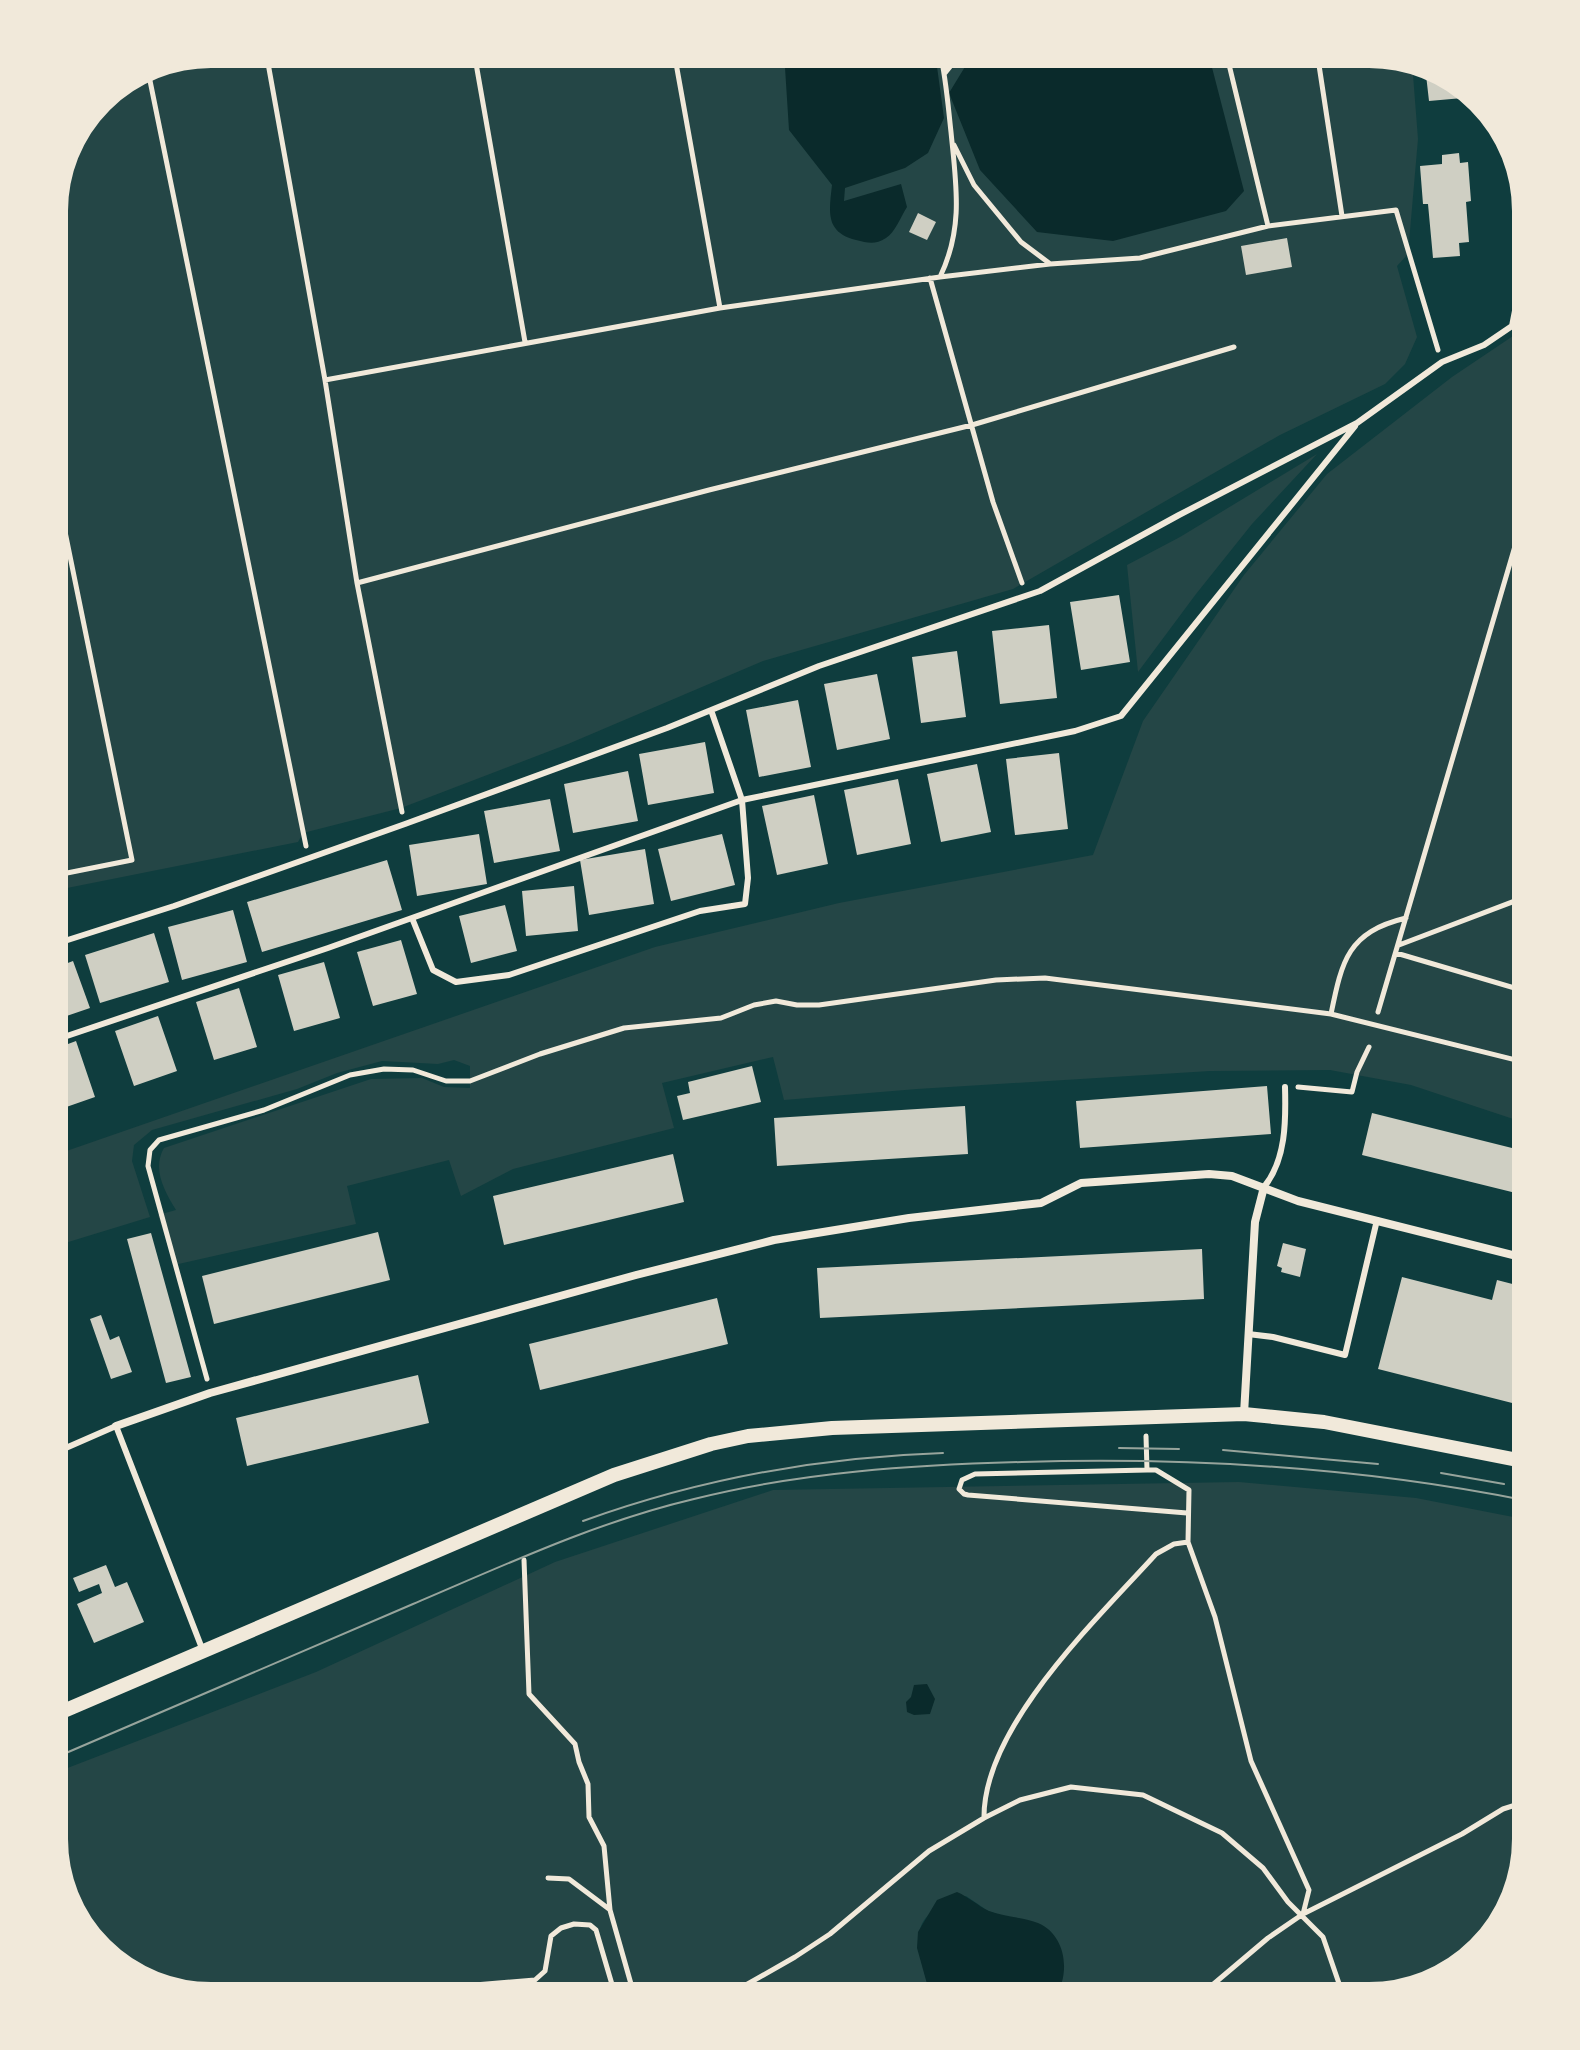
<svg xmlns="http://www.w3.org/2000/svg" width="1580" height="2050" font-family="'PT Sans',sans-serif">
  <style>
    .green { fill: #244646 }
    .water { fill: #0a2a2b }
    .building { fill: #cfcfc3 }
    .lines { fill: none; stroke-linecap: round; stroke-linejoin: round }
    .path { stroke: #f1e9da; stroke-width: 5 }
    .service { stroke: #f1e9da; stroke-width: 6 }
    .minor { stroke: #f1e9da; stroke-width: 8 }
    .tertiary { stroke: #f1e9da; stroke-width: 14 }
    .tram { stroke: #97a49c; stroke-width: 2 }
    .rim { fill: none; stroke: #f1e9da; stroke-width: 4 }
  </style>
  <rect width="100%" height="100%" fill="#0f3d3e"/>
  <!-- green -->
  <path class="green" d="M211,52H1379L1412,62L1418,139L1408,254L1397,266L1417,337L1405,364L1385,384L1280,435L1013,589L763,661L568,744L401,808L303,833L298,842L52,891V200L69,140L106,92L150,64Z
    M1528,326V1124L1411,1085L1330,1070L1210,1071L917,1089L784,1100L773,1057L662,1083L674,1128L513,1169L461,1196L449,1160L347,1186L356,1224L174,1265L158,1215L176,1210C164,1190 152,1169 164,1148L371,1079L422,1078L444,1087L470,1088V1066L454,1060L438,1064L382,1061L337,1073L297,1089L152,1130L134,1145L132,1161L150,1217L52,1247V1156L655,947L839,903L1093,855L1143,721L1244,575L1327,474L1452,377Z
    M1317,454L1252,524L1196,594L1138,672L1127,565L1180,537Z
    M1239,1482L1416,1498L1528,1520V1840L1507,1918L1457,1971L1370,1998H1054L1063,1987L1003,1916L988,1911L966,1896C955,1901 941,1906 931,1913C905,1933 927,1973 931,1998H210L132,1977L79,1927L52,1839V1774L316,1672L555,1562L773,1490Z"/>
  <!-- water -->
  <path class="water" d="M784,52H935L944,118L928,153L905,168L845,188L844,201L901,184L907,207C901,216 895,233 886,238C875,245 868,243 856,240C825,232 829,212 832,185L789,130Z
    M974,52H1208L1244,191L1226,211L1113,241L1037,232L980,170L949,93Z
    M927,1684L935,1699L930,1714L914,1715L907,1712L906,1702L911,1697L914,1685Z
    M957,1892C969,1897 978,1906 989,1911C1005,1917 1023,1917 1038,1923C1067,1935 1071,1976 1054,1998H931L917,1948L918,1932L937,1900Z"/>
  <!-- building -->
  <path class="building" d="M1425,66L1449,74L1474,97L1429,101Z
    M1459,153L1460,163L1468,162L1471,201L1466,202L1469,242L1459,243L1460,256L1433,258L1428,204H1423L1420,166L1442,164V155Z
    M918,213L936,222L927,240L909,232Z
    M1287,238L1292,267L1246,275L1241,246Z
    M1119,595L1130,662L1081,670L1070,602Z
    M1049,625L1057,698L1000,704L992,631Z
    M957,651L966,717L921,723L912,657Z
    M877,674L890,739L837,750L824,684Z
    M798,700L811,767L759,777L746,710Z
    M705,742L714,793L648,805L639,754Z
    M1059,753L1068,829L1015,835L1006,759Z
    M977,764L991,832L941,842L927,774Z
    M628,771L638,821L573,833L564,784Z
    M898,779L911,844L857,855L844,790Z
    M814,795L828,864L777,875L762,806Z
    M550,799L560,851L494,863L484,811Z
    M479,834L487,884L417,896L409,845Z
    M722,834L735,885L671,901L658,849Z
    M645,849L654,904L589,915L580,860Z
    M387,860L402,910L262,952L247,902Z
    M574,886L578,931L526,936L522,891Z
    M505,905L517,951L471,963L459,916Z
    M233,910L247,962L182,980L168,927Z
    M154,933L169,982L100,1003L85,955Z
    M401,940L417,994L373,1006L357,952Z
    M73,961L90,1008L52,1021V969Z
    M324,962L340,1018L294,1031L278,975Z
    M239,988L257,1047L214,1060L196,1002Z
    M158,1016L177,1071L134,1086L115,1031Z
    M76,1041L95,1097L52,1112V1050Z
    M752,1066L761,1102L683,1120L677,1096L690,1093L688,1082Z
    M1267,1086L1271,1134L1080,1148L1076,1101Z
    M965,1106L968,1154L777,1166L774,1118Z
    M1372,1113L1528,1152V1196L1362,1155Z
    M673,1154L684,1202L504,1245L493,1196Z
    M378,1232L390,1280L214,1324L202,1276Z
    M151,1233L191,1377L166,1383L127,1239Z
    M1283,1243L1306,1249L1300,1277L1281,1272L1282,1268L1277,1266Z
    M1202,1249L1204,1299L820,1318L817,1268Z
    M1402,1277L1492,1300L1497,1280L1528,1288V1407L1378,1369Z
    M717,1298L728,1344L540,1390L529,1344Z
    M101,1315L110,1340L119,1336L132,1372L111,1379L90,1319Z
    M418,1375L429,1423L247,1466L236,1418Z
    M106,1565L115,1587L127,1582L144,1622L94,1643L77,1604L102,1593L99,1584L79,1592L73,1578Z"/>
  <g class="lines">
    <!-- path -->
    <path class="path" d="M266,52L325,380L357,583L402,812
      M474,52L525,342
      M674,52L720,308
      M940,52C946,78 948,105 951,132C956,184 964,227 940,277
      M1226,52L1268,226L1396,210L1438,350
      M1317,52L1342,216
      M147,66L306,846
      M945,73L962,52
      M954,145L974,185L1021,242L1049,263
      M930,278L993,502L1022,583
      M325,380L720,308L940,277L1050,264L1140,258L1268,226
      M357,583L709,490L972,425L1234,347
      M52,876L132,860L52,468
      M1399,945L1528,896
      M1396,953L1528,992
      M1378,1012L1528,502
      M1331,1014C1342,960 1348,932 1406,918
      M1298,1087L1352,1092L1357,1072L1369,1047
      M207,1379L148,1166L150,1150L159,1140L264,1110L350,1075L384,1069L413,1070L446,1081H470L540,1054L624,1028L721,1018L754,1005L776,1001L797,1005H819L996,980L1045,978L1331,1014L1528,1063
      M1146,1436L1147,1470H1156L1189,1490L1188,1542
      M1147,1470L975,1474L962,1480L959,1489L964,1494L968,1495L1187,1513
      M524,1560L529,1694L575,1744L579,1762L588,1784L589,1817L604,1846L610,1910L635,1998
      M984,1818C983,1727 1097,1619 1156,1554L1174,1544L1188,1542L1215,1617L1251,1761L1309,1890L1303,1914
      M548,1878L569,1879L609,1909
      M321,1998L535,1980L545,1971L551,1936L561,1928L574,1924L590,1925L596,1930L616,1998
      M723,1998L795,1957L830,1934L929,1851L984,1818L1020,1800L1071,1787L1143,1795L1222,1833L1263,1868L1288,1902L1323,1937L1344,1998
      M1197,1998L1268,1938L1303,1914L1462,1834L1503,1809L1528,1801"/>
    <!-- service -->
    <path class="service" d="M412,918L433,970L456,982L509,975L700,911L745,904L748,878L742,800L711,710
      M52,945L174,906L405,824L667,728L819,666L1040,591L1179,515L1357,423L1442,362L1484,345L1512,326L1522,275
      M52,1041L328,948L742,800L1075,731L1121,716L1355,426
      M1264,1187C1286,1160 1286,1121 1285,1087
      M1248,1334L1273,1337L1345,1355L1377,1220
      M52,1454L116,1426L203,1651"/>
    <!-- minor -->
    <path class="minor" d="M1519,183L1517,228L1522,275L1528,274
      M1244,1414L1255,1222L1264,1187
      M116,1426L210,1393L636,1275L774,1240L909,1218L1041,1203L1081,1183L1209,1174L1232,1176L1298,1201L1528,1259"/>
    <!-- tertiary -->
    <path class="tertiary" d="M52,1716L614,1475L711,1444L748,1436L832,1428L1244,1414L1324,1422L1528,1462"/>
    <!-- tram -->
    <path class="tram" d="M1119,1448L1179,1449
      M1223,1450L1378,1464
      M1441,1473L1504,1484
      M583,1521C699,1479 820,1457 943,1453
      M52,1759C172,1707 293,1656 413,1604C505,1565 596,1522 694,1499C802,1472 912,1465 1022,1462C1193,1457 1360,1467 1528,1501"/>
  </g>
  <!-- crop -->
  <path d="M0 0H1580V2050H0ZM211 66H1369A145 145 0 0 1 1514 211V1839A145 145 0 0 1 1369 1984H211A145 145 0 0 1 66 1839V211A145 145 0 0 1 211 66Z" fill="#f1e9da" fill-rule="evenodd"/>
  <path class="rim" d="M211 66H1369A145 145 0 0 1 1514 211V1839A145 145 0 0 1 1369 1984H211A145 145 0 0 1 66 1839V211A145 145 0 0 1 211 66Z"/>
</svg>
